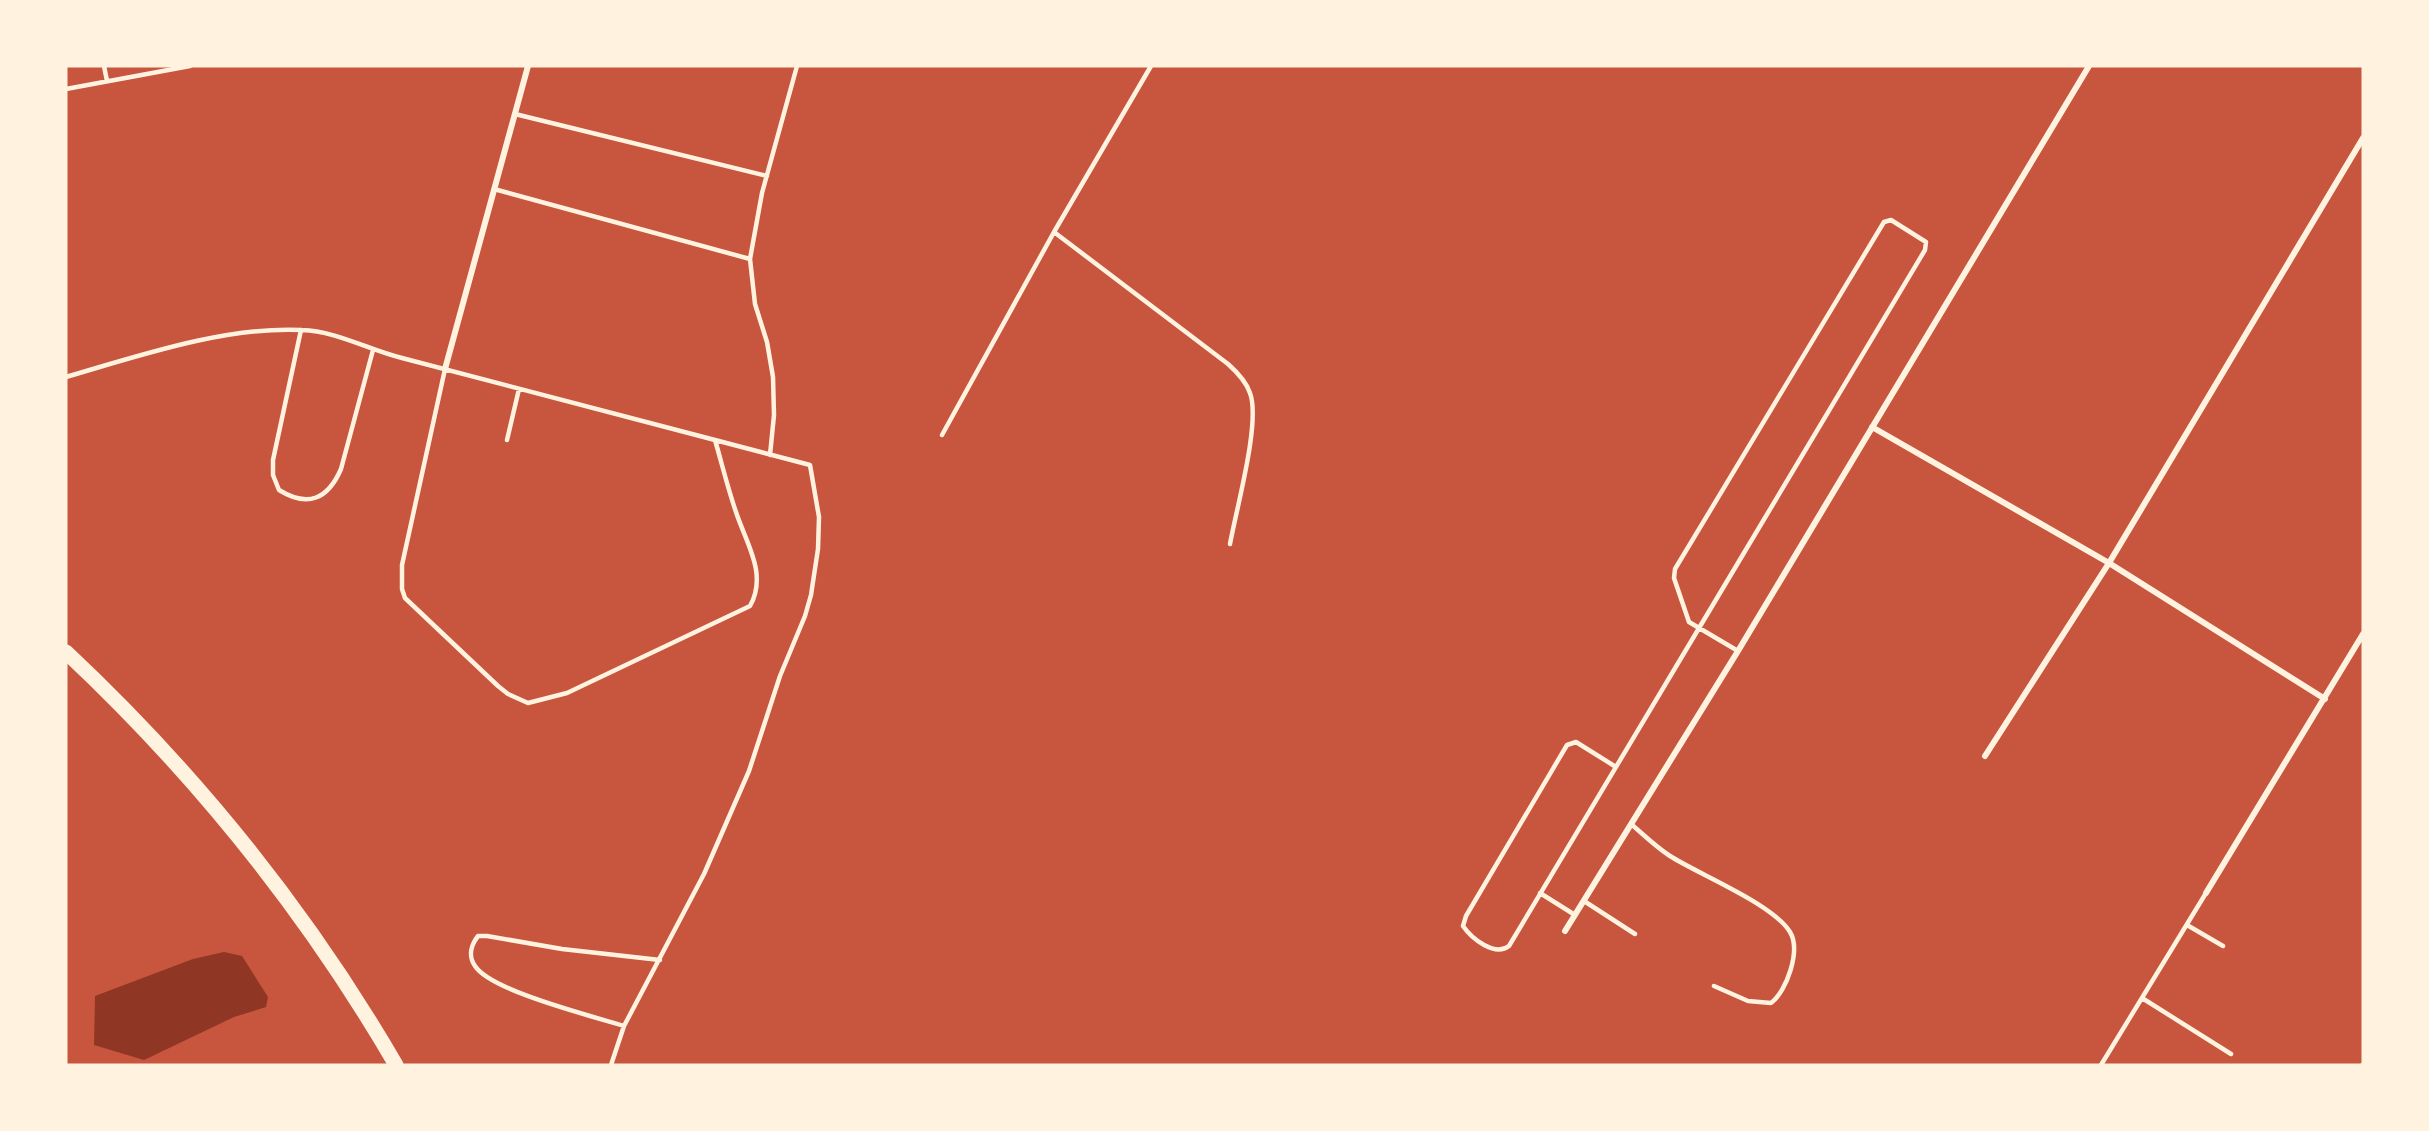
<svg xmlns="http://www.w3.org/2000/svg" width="2429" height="1131" font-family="Poppins,sans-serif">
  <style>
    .water { fill: #8f3625 }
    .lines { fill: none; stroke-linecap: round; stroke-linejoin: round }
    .service { stroke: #fff3e0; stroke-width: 4.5 }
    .minor { stroke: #fff3e0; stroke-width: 6 }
    .trunk { stroke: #fff3e0; stroke-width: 15 }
    .rail { stroke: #e9b49f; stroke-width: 4.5 }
  </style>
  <rect width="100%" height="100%" fill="#c8553d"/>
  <!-- water -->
  <path class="water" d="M224,952L242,956L268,997L266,1007L234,1017L144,1060L94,1045L95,996L193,959Z"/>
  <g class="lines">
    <!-- service -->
    <path class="service" d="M104,66L107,81
      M66,89L190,66
      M515,114L767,176
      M494,189L750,259L755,304L767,342L773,377L774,415L770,455
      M1054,232L1228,364C1237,372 1246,381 1250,393C1261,422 1236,510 1230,544
      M750,259L762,193L797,66
      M301,330L273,460V475L279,490C308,508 328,499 341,469L373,350
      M66,377C138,356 226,326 302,330C336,331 369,350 402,358C506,385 610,413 715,440C722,464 728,489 736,512C746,543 768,574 750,606L567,693L528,703L508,694L498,686L405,598L402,589V565L445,369
      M942,435L1054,232L1151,66
      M507,440L519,389
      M1616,767L1576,742L1567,745L1466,916L1463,926C1472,939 1495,957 1509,946C1648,714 1786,482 1925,250L1926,242L1891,220L1884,222L1675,569L1674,578L1689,622L1738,651
      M1631,824C1644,835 1656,847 1670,856C1700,875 1773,904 1790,932C1801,950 1787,991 1771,1003L1748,1001L1714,986
      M1540,893L1575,915
      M1584,901L1635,934
      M2187,925L2223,946
      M2142,998L2231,1054
      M624,1026C592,1016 491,991 475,966C468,956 471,945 478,936H487L562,949L660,960
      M611,1065L624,1026L704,874L749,771L780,676L805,616L811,595L818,549L819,517L810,465L715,440
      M2101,1065L2206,893"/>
    <!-- minor -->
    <path class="minor" d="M445,369L528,66
      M1872,427L2109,563L2325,699
      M1985,756L2109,563L2363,138
      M2206,893L2363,634
      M1565,931L1738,651L2089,66"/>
    <!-- trunk -->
    <path class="trunk" d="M66,652C195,773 307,912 396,1065"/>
    <!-- rail -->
    <path class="rail" d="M2362,1065L2363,1064"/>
  </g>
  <!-- border -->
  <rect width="2429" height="1131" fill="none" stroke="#fff3e0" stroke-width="135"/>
</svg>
